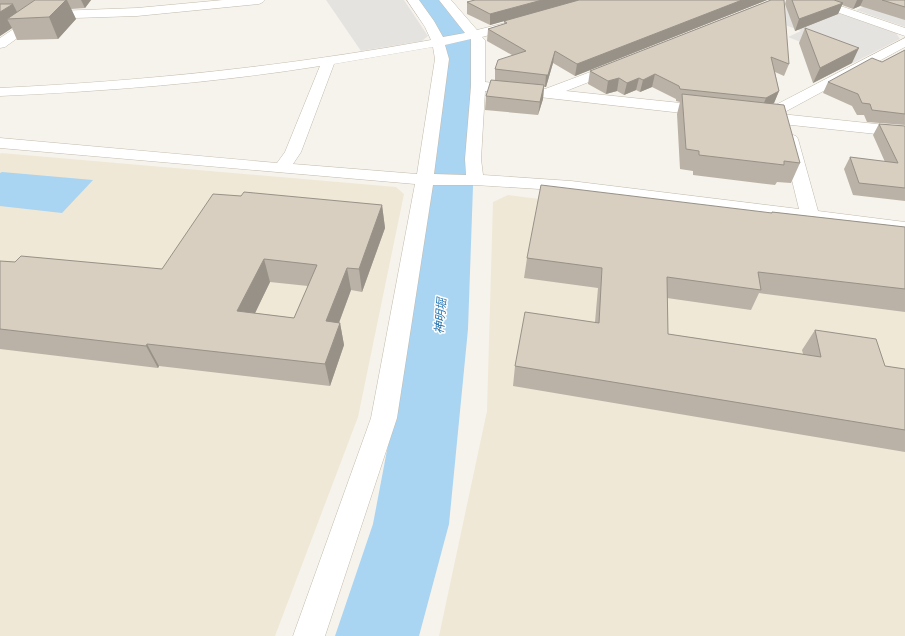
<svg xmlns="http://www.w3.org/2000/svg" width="905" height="636" font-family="'PT Sans Narrow','Noto Sans JP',sans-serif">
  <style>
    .education { fill: #efe8d6 }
    .parking { fill: #e5e3e0 }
    .water { fill: #a9d4f2 }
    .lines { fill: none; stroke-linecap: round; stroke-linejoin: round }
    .river { fill: #a9d4f2; fill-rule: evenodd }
    .minor-casing { stroke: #c2bbae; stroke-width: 1 }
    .minor { fill: #fff; fill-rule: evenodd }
    .wall { fill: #bab2a6; fill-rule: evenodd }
    .shaded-wall { fill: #979187 }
    .building { fill: #d8cfc1; stroke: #979187; fill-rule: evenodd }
    .labels { text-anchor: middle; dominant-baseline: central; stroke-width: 3; stroke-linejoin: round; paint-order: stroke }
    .water-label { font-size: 12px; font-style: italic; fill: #2e7ab2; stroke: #fff }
  </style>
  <rect width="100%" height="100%" fill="#f6f3ec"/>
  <!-- education -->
  <path class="education" d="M1,153L396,187L404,194L358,417L275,636H0V154Z
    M508,195L905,246V636H439L487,411L493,202Z"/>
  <!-- parking -->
  <path class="parking" d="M326,0H404L428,36L422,41L361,51Z
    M880,0L905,7V27L856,10Z
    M793,2H806L896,33L900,39L853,63L788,37L801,31L759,15Z"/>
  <!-- water -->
  <path class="water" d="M2,172L93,180L62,213L0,206V173Z"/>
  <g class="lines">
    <!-- river -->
    <path class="river" d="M414,0H446L478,44L468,329L449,524L419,636H335L373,524L410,329L444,44Z"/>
    <defs>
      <path id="minor" d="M56,0H70L56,11L137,8L223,0H265L263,2L259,4L137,16L44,19L5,47L0,48V38L27,20L0,21V13L39,12Z
        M407,0H419L434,21L443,37L465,33L439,0H451L477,30L517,20L521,21L523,24L521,27L482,37L485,40V82L545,89L617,62L622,63L624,66L622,69L566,91L709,106L714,108L717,111L714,114L709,116L485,91L481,159L483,175L571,181L799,209L782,139L784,136L790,134L796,136L798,139L818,211L905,222V234L571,191L475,185H433L397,418L325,636H293L371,418L415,184L0,148V138L277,163L285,152L320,66C214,83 107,91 0,96V88C145,81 288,66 431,40L425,27ZM471,39V86L465,159L466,175L434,174L449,59L445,45ZM433,47L435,59L417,174L293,164L301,152L334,64Z
        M806,0H823L905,28V36L808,2Z
        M905,38V47L781,114L905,127V137L763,122L754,119L751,116L754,113L762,112Z"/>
    </defs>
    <!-- minor casing -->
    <use href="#minor" class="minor-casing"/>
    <!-- minor -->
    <use href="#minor" class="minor"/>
  </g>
  <!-- wall -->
  <path class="wall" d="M0,0H91L85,8L71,9L76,19L58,39L17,40L12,28L0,36Z
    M475,0H767L575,76L553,63L546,87H544L543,99L538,115L485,110L486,96L495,80V69L512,55L487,41L488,29L504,24V21L490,25L467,14V2Z
    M771,0L789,64L784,76L775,72L779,91L774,103L773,104L800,163L791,183L777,182L775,185L693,175V171L680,169L677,114L680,102L676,101V99L652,87L640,92L636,90L624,95L617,91L606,94L588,84L590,71Z
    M786,0H905V20L860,6L853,9L842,5L838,14L795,31L785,4Z
    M805,28L852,63L813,83L799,43Z
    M905,50V125L867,122L864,115H857L852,106L823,93L828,82L882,62Z
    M879,124L905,126V201L853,195L844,169L850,157L885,162L873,135Z
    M241,196L382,205L385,228L362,292L351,290L339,323H340L344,345L330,386L159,366L158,368L0,349V261L15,262L162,269ZM270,282L308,286L294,318L255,313Z
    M772,212L905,227V312L759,293L751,310L667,298L668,334L803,354L802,350L815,330L885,366L905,369V452L513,386L515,366L595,322L598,288L524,278L527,258L772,213Z"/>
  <!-- shaded-wall -->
  <path class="shaded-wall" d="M66,0H67L76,19L58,39L49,17Z
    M81,0H91L85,8Z
    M542,0H580L490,25V14Z
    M742,0H767L575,76L577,64Z
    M857,0H863L860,6L853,9Z
    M843,3L838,14L795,31L799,19Z
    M13,4L20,18L7,19L12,28L0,36V12Z
    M859,48L852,63L813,83L820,68Z
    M555,51L553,63L546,87H545L546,75Z
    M655,74L652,87L640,92L643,80Z
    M619,78L617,91L606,94L608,81Z
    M639,78L636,90L624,95L627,83Z
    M544,85L543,99L538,115L540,102Z
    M779,91L774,103L761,110L766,98Z
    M382,205L385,228L362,292L359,269Z
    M264,259L270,282L245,334L237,311Z
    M347,268L351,290L331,344L326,321Z
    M340,323L344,345L330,386L325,364Z
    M147,344L159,366L158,368L146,346Z"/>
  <!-- building -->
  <path class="building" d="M35,0H66L49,17L7,19Z
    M475,0H542L490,14L467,2Z
    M579,0H742L577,64L555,51L548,75H546L495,69L498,60L526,51L488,29L507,23L504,21Z
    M771,0H784L789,64L771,57L779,91L766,98L680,89L679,86L655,74L643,80L639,78L627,83L619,78L608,81L590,71Z
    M792,0H834L843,3L799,19Z
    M882,0H905V7Z
    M0,4H13L0,12Z
    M805,28L859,48L820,68Z
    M905,50V114L872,110L870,104L862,103L858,94L828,82L872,58L882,62Z
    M491,80L544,85L540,102L486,96Z
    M682,94L784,105L800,163L784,161V165L699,155V151L686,149Z
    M879,124L905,126V188L859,183L850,157L898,163Z
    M541,185L772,213V212L905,227V289L758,272L761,290L667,277L668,334L821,357L815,330L876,339L885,366L905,369V430L515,366L525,312L599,323L602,268L527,258Z
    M244,192L382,205L359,269L347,268L326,321L340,323L325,364L147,344L146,346L0,329V261L15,262L21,256L162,269L213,194L241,196ZM264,259L317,265L294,318L237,311Z"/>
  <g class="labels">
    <!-- water labels -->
    <g class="water-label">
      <text transform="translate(440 316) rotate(-85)">神明堀</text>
    </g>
  </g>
</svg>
